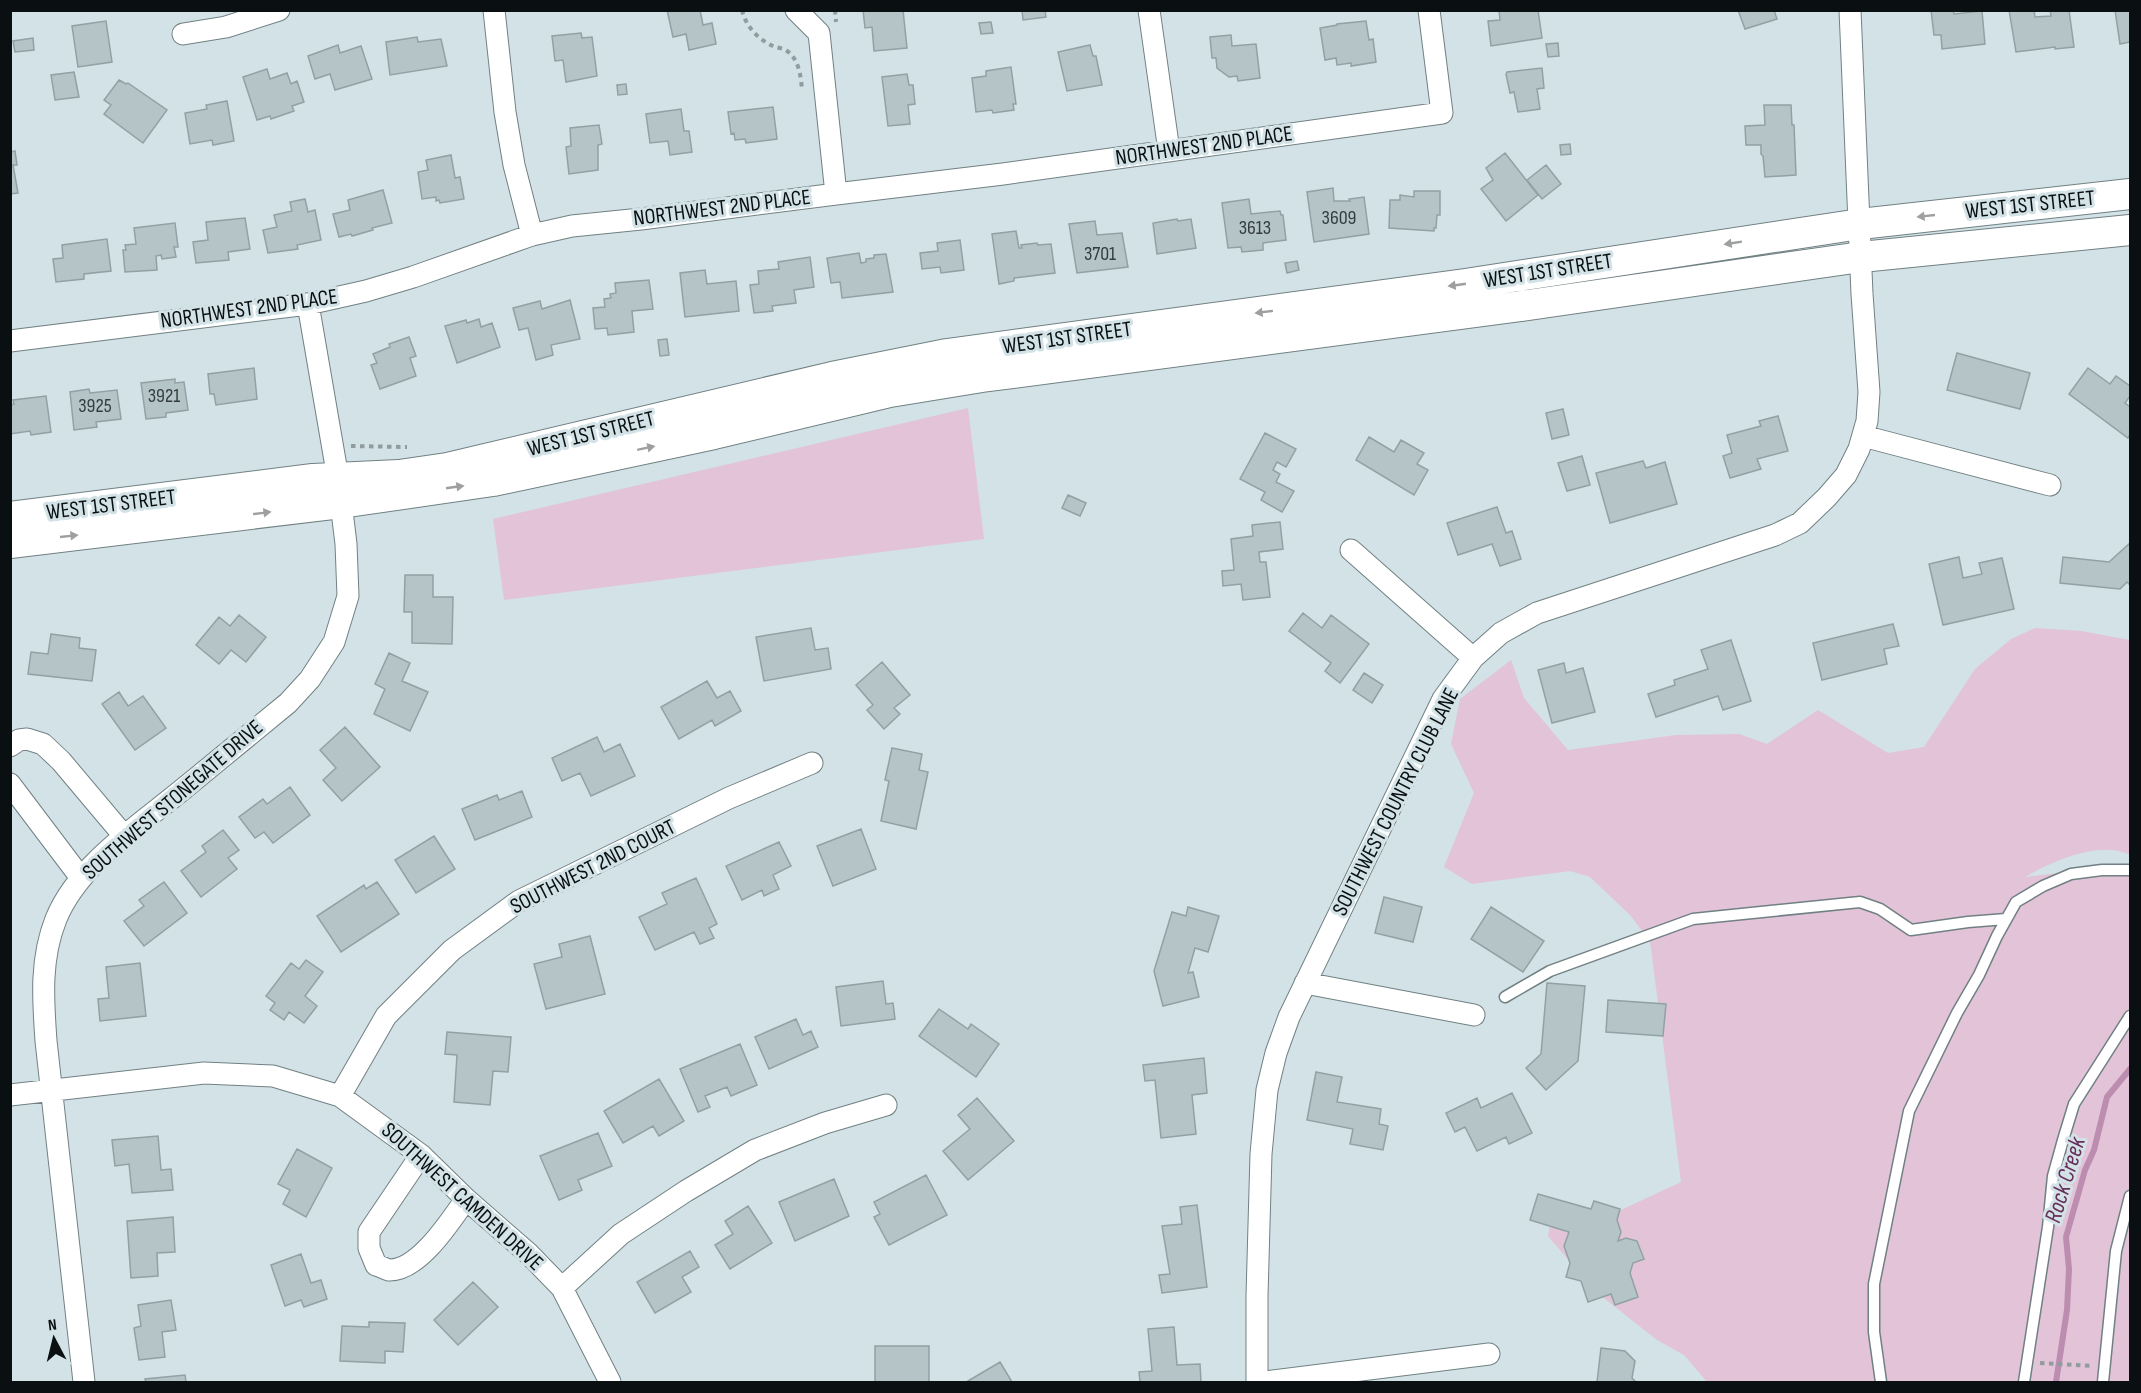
<svg xmlns="http://www.w3.org/2000/svg" width="2141" height="1393" font-family="'Sofia Sans Condensed',sans-serif">
  <style>
    .green { fill: #e2c3d8 }
    .lines { fill: none; stroke-linecap: round; stroke-linejoin: round }
    .stream { stroke: #bc8daf; stroke-width: 6 }
    .building { fill: #b4c4c7; stroke: #91a1a4; stroke-width: 1.5 }
    .lane-casing { stroke: #718083; stroke-width: 13 }
    .street-casing { stroke: #718083; stroke-width: 23 }
    .secondary-casing { stroke: #718083; stroke-width: 32 }
    .path { stroke: #909c9f; stroke-width: 4; stroke-dasharray: 4.5 4.5; stroke-linecap: butt }
    .lane { stroke: #fff; stroke-width: 10 }
    .street { stroke: #fff; stroke-width: 21 }
    .secondary { stroke: #fff; stroke-width: 30 }
    .oneway { fill: #9d9fa0 }
    .labels { text-anchor: middle; dominant-baseline: central; stroke-width: 6; stroke-linejoin: round; paint-order: stroke }
    .number-label { font-size: 20px; fill: #343d3e }
    .street-label { font-size: 22px; fill: #0a1011; stroke: #d2e2e6 }
    .water-label { font-size: 24px; font-style: italic; fill: #682e5a; stroke: #d2e2e6 }
  </style>
  <rect width="100%" height="100%" fill="#d2e2e6"/>
  <!-- green -->
  <path class="green" d="M968,408L984,539L504,600L493,519Z
    M2035,628L2081,631L2130,640V855C2100,840 2053,861 2025,877L2130,864V1382H1707L1684,1355L1657,1340L1595,1291L1548,1236L1551,1220L1606,1217L1681,1182L1650,941L1630,915L1590,877L1570,871L1472,884L1444,867L1474,793L1451,744L1460,699L1511,660L1524,698L1568,750L1676,735L1739,734L1767,744L1818,710L1888,753L1924,747L1975,669L2011,639Z"/>
  <g class="lines">
    <!-- stream -->
    <path class="stream" d="M2056,1382L2067,1310L2069,1269L2066,1237L2085,1170L2094,1150L2107,1097L2130,1069"/>
  </g>
  <!-- building -->
  <path class="building" d="M667,10H700L703,25L712,23L716,44L689,50L686,34L673,37Z
    M863,10H903L907,48L874,51L872,27L865,28Z
    M1022,10H1045L1046,17L1023,20Z
    M1499,10H1538L1542,38L1491,46L1488,21L1500,20Z
    M1738,10H1774L1777,19L1745,29Z
    M1931,10H1953L1954,14L1982,11L1985,44L1942,49L1941,35H1934Z
    M2009,10H2034L2035,17L2051,16L2050,10H2069L2074,47L2055,49V47L2016,52Z
    M2115,10H2130V42L2120,44Z
    M106,21L112,62L78,67L72,26Z
    M1366,21L1369,40L1373,39L1376,62L1351,66V63L1337,65L1336,58L1325,60L1320,28L1337,25V24Z
    M991,22L993,33L981,34L979,23Z
    M581,33L582,38L592,37L597,76L566,82L563,60L555,61L552,36Z
    M1231,35L1232,46L1256,44L1260,78L1238,81L1237,76L1229,77L1217,68L1216,58H1212L1210,37Z
    M417,37L418,42L441,39L447,66L390,75L386,42Z
    M33,38L34,50L15,52L13,41Z
    M1558,43L1559,56L1548,57L1546,44Z
    M338,45L340,53L361,46L372,79L335,90L330,74L315,79L308,56Z
    M1090,45L1093,56H1096L1102,85L1067,91L1058,52Z
    M1011,67L1016,104H1013L1014,110L993,113L992,110L976,112L972,78L986,76V71Z
    M1542,68L1544,88L1537,89L1540,109L1518,112L1514,92L1510,93L1506,74L1507,72Z
    M267,69L270,79L287,73L291,84L297,81L304,102L292,106L294,111L271,119L270,116L257,120L243,77Z
    M74,72L79,97L55,100L51,75Z
    M907,74L909,85H913L915,104L908,105L910,124L888,126L882,77Z
    M119,80L126,84L128,83L167,110L143,143L104,114L111,105L104,100Z
    M626,84L627,94L618,95L617,85Z
    M227,101L234,141L213,145L212,140L190,144L185,113L207,109L206,105Z
    M1764,105H1791L1792,125H1794L1796,175L1765,177L1763,156L1761,154V145H1746L1745,126L1765,125Z
    M773,107L777,139L746,143L745,139L735,140L734,133L731,134L728,112Z
    M681,109L684,131H689L692,152L670,155L668,141L650,143L646,114Z
    M599,125L602,144L598,145V170L569,174L566,147L571,146L570,128Z
    M1570,144L1571,154L1561,155L1560,145Z
    M15,151L17,165H13L18,193L10,194V152Z
    M1505,153L1538,195L1506,221L1481,189L1493,180L1486,168Z
    M451,155L455,178L460,177L464,199L440,203L439,200L436,201V197L422,199L418,172L428,170L426,160Z
    M1546,165L1561,184L1542,199L1527,180Z
    M1333,188L1334,201H1350L1349,199L1364,197L1369,234L1314,242L1307,192Z
    M383,190L392,223L372,228L373,230L352,236L351,234L339,237L333,214L350,210L348,200Z
    M1414,191H1440V215H1437L1436,228H1434V231L1389,228L1390,200H1400V195L1414,197Z
    M305,199L308,212L315,210L321,240L297,245L298,249L268,253L263,230L277,227L274,215L292,211L290,202Z
    M1249,199L1251,214L1280,211L1281,215H1283L1286,240L1263,243V250L1242,252L1241,247L1228,248L1222,203Z
    M245,218L250,249L228,252L229,260L196,263L193,242L208,240L206,222Z
    M1177,219L1178,221L1191,219L1196,248L1157,254L1153,223Z
    M1095,221L1097,235L1122,233L1128,267L1077,273L1069,224Z
    M175,223L178,247H174L176,257L162,259L161,255L156,256L157,270L125,272L123,250H126L125,245L136,244L134,228Z
    M1016,231L1019,248H1022L1021,245L1037,243L1038,245L1051,244L1055,273L1014,278V281L999,284L992,234Z
    M107,239L111,271L84,274V279L56,282L53,259L63,258L62,245Z
    M960,240L964,270L941,273L940,267L922,269L920,253L938,251L937,243Z
    M859,253L861,263L866,262V259L874,258V255L886,254L893,292L842,298L840,282L831,283L827,258Z
    M810,257L814,287L794,290L796,303L772,306L773,311L754,313L750,285L759,284L758,271L779,269L778,262Z
    M1297,261L1299,270L1287,273L1285,263Z
    M705,270L707,284L736,281L739,311L685,317L680,273Z
    M649,280L653,309L632,311L634,332L608,335L607,328L595,329L593,308L605,307L604,299L611,298L610,294L616,293L615,283Z
    M570,300L580,339L551,345L553,355L536,360L528,328L519,330L513,308L540,301L542,309Z
    M479,319L481,327L492,323L500,347L457,363L445,326L466,320L467,323Z
    M409,337L416,356L410,358L416,376L380,389L371,365L377,363L373,354L390,347L389,344Z
    M667,339L669,355L660,356L658,340Z
    M1957,353L2030,373L2020,409L1947,390Z
    M254,368L257,399L216,405L214,394H210L208,374Z
    M2088,368L2110,384L2116,376L2130,386V396L2125,403L2130,407V434L2128,438L2069,394Z
    M175,379V383L184,382L188,410L166,413V417L146,419L141,383Z
    M89,389L90,393L117,390L121,419L96,422L97,427L74,430L70,392Z
    M46,396L51,432L31,435L30,431L10,434V405L14,404L13,400Z
    M1563,409L1569,435L1552,439L1546,413Z
    M1778,416L1788,451L1757,459L1761,469L1730,478L1723,456L1732,453L1727,435L1761,426L1759,421Z
    M1265,433L1296,449L1286,467L1277,462L1273,470L1280,474L1276,482L1294,491L1282,512L1261,500L1265,492L1240,479Z
    M1369,437L1394,452L1401,440L1424,453L1417,464L1428,470L1414,495L1356,460Z
    M1582,456L1590,485L1567,491L1558,463Z
    M1643,461L1646,468L1665,462L1677,504L1610,523L1596,473Z
    M1068,495L1086,503L1080,516L1062,508Z
    M1497,507L1506,533L1512,531L1521,559L1500,566L1492,544L1458,555L1447,523Z
    M1280,522L1283,549L1259,552L1260,562H1266L1270,597L1243,600L1241,584L1223,586L1222,571L1234,570L1231,539L1253,536L1252,525Z
    M2130,543V585L2127,582L2120,589L2060,583L2063,557L2109,562Z
    M1959,557L1963,578L1982,574L1979,563L2002,558L2014,609L1943,625L1929,564Z
    M405,575H433V597H453L452,644L412,643V612H404Z
    M1303,613L1322,628L1331,615L1369,644L1340,683L1325,671L1331,663L1289,631Z
    M239,615L266,637L246,662L231,650L219,664L196,645L219,617L230,626Z
    M1893,624L1899,646L1884,649L1887,664L1822,680L1813,643Z
    M811,628L815,650L828,648L831,669L764,681L756,637Z
    M51,634L80,638L79,648L96,650L92,681L28,674L31,652L48,654Z
    M1731,640L1751,701L1723,710L1718,696L1656,717L1648,694L1675,685L1674,680L1708,669L1701,650Z
    M389,653L410,663L402,681L428,692L410,731L374,714L385,689L375,684Z
    M882,662L910,695L894,708L900,714L884,729L867,710L873,705L856,685Z
    M1564,663L1566,673L1583,668L1595,712L1552,723L1538,670Z
    M1364,673L1383,685L1372,703L1353,690Z
    M707,681L717,698L730,691L741,711L715,726L712,720L679,739L661,707Z
    M119,692L128,706L143,696L166,728L135,750L102,704Z
    M345,727L380,767L342,801L323,780L336,768L320,750Z
    M597,737L604,752L620,744L635,776L591,796L580,773L562,781L552,758Z
    M892,748L922,754L919,770L928,772L916,829L881,821L889,781L885,780Z
    M290,787L310,815L273,843L264,832L255,838L239,817L263,799L267,804Z
    M522,791L532,817L475,840L462,809L497,795L499,800Z
    M861,829L876,869L833,886L817,846Z
    M223,830L239,850L228,858L237,869L201,897L181,871L206,852L202,846Z
    M434,836L455,869L416,893L395,860Z
    M779,842L791,866L773,875L779,889L764,896L762,890L742,900L726,866Z
    M696,878L717,924L709,928L714,938L700,944L694,932L655,950L639,917L667,904L662,893Z
    M164,882L187,913L144,946L124,921L144,906L139,900Z
    M377,882L399,914L341,952L317,916L364,885L366,889Z
    M1384,897L1422,907L1413,942L1375,933Z
    M1188,907L1219,916L1208,952L1195,948L1188,973L1193,972L1199,997L1163,1006L1154,971L1172,912L1186,916Z
    M1491,907L1544,941L1523,972L1471,939Z
    M590,936L605,994L546,1009L534,964L562,957L559,944Z
    M306,960L323,972L305,996L317,1006L304,1023L289,1012L284,1020L270,1010L275,1003L266,996L291,963L299,969Z
    M140,963L146,1016L100,1021L98,999L109,998L106,967Z
    M883,981L886,1004L893,1003L895,1019L841,1026L836,987Z
    M1547,983L1585,986L1578,1061L1546,1090L1526,1068L1541,1054Z
    M1608,1000L1666,1004L1663,1036L1606,1032Z
    M939,1009L968,1029L971,1024L999,1044L976,1077L919,1036Z
    M796,1019L803,1035L811,1031L818,1047L769,1069L755,1037Z
    M447,1032L511,1037L508,1072L493,1071L490,1105L454,1102L457,1055L445,1054Z
    M740,1044L757,1085L731,1096L727,1087L705,1096L710,1107L698,1112L680,1069Z
    M1204,1058L1207,1093L1192,1095L1196,1134L1161,1138L1155,1080L1145,1081L1143,1065Z
    M1316,1072L1342,1077L1337,1102L1381,1109L1379,1124L1388,1126L1383,1150L1350,1144L1353,1129L1307,1120Z
    M659,1079L684,1121L659,1136L653,1126L623,1143L604,1111Z
    M1512,1093L1532,1133L1509,1144L1506,1137L1477,1151L1465,1127L1455,1132L1446,1113L1477,1098L1481,1108Z
    M977,1098L1014,1141L968,1180L943,1151L970,1129L958,1115Z
    M598,1133L612,1166L578,1180L582,1190L559,1200L540,1156Z
    M158,1136L161,1170L171,1169L173,1190L132,1193L129,1164L115,1166L112,1140Z
    M297,1149L332,1168L306,1217L283,1204L290,1190L278,1184Z
    M926,1175L947,1215L889,1245L874,1217L880,1214L874,1202Z
    M834,1179L849,1216L795,1241L779,1202Z
    M1538,1194L1591,1209L1594,1201L1620,1209L1617,1220L1621,1232L1618,1241L1626,1238L1637,1241L1644,1259L1633,1263L1630,1273L1638,1297L1615,1305L1611,1294L1588,1302L1581,1281L1566,1277L1570,1263L1564,1246L1569,1232L1530,1220Z
    M1197,1205L1207,1287L1162,1293L1159,1275L1170,1274L1162,1226L1182,1224L1180,1207Z
    M748,1206L772,1243L730,1269L715,1245L733,1234L725,1221Z
    M173,1217L175,1252L157,1253L158,1276L131,1278L127,1221Z
    M690,1251L699,1267L682,1277L691,1292L655,1313L637,1282Z
    M301,1254L311,1283L321,1280L327,1299L304,1307L301,1300L285,1306L271,1265Z
    M473,1282L498,1307L458,1345L434,1320Z
    M171,1300L176,1330L162,1332L165,1357L139,1360L134,1328L141,1326L138,1305Z
    M369,1322L405,1323L403,1352L385,1351V1363L340,1361L342,1326L369,1327Z
    M1174,1327L1177,1365L1200,1364L1201,1382H1140L1139,1372L1152,1371L1148,1329Z
    M875,1346H929V1382H875Z
    M1601,1348L1625,1351L1635,1361L1632,1378L1636,1382H1597Z
    M1000,1362L1012,1382H969L968,1381Z
    M185,1375L186,1382H146L145,1379Z"/>
  <g class="lines">
    <defs>
      <path id="lane" d="M1505,997L1550,971L1693,919L1860,902L1880,909L1911,930L1968,922L2006,919
        M1881,1382L1874,1332V1284L1909,1111L1957,1013L1979,975L1997,936L2016,902L2043,886L2071,874L2102,870H2130
        M2024,1382L2048,1227L2053,1176L2063,1140L2074,1104L2130,1016
        M2103,1382L2116,1251L2130,1196"/>
      <path id="street" d="M494,10L505,112L514,165L532,235
        M796,10L819,33L836,194
        M1149,10L1169,151
        M183,34L226,27L279,10
        M10,341L308,304L366,291L413,277L532,235L572,226L641,219L836,194L1003,174L1442,113L1429,10
        M1863,436L2050,485
        M1351,550L1473,658
        M10,746L19,740L27,739L43,744L61,761L125,837
        M10,784L81,878
        M1305,983L1474,1015
        M10,1095L204,1073L273,1076L340,1096L421,1155L466,1199L529,1254L562,1288L610,1382
        M340,1096L386,1016L452,950L519,901L729,798L812,763
        M421,1155L369,1232V1248L376,1265C380,1266 385,1269 389,1270C419,1271 451,1220 466,1199
        M562,1288L621,1234L686,1191L755,1150L825,1123L886,1105
        M84,1382L46,1041C43,999 40,959 56,919C78,865 138,826 182,790C217,761 253,732 288,703L310,679L334,642L348,596L346,544L338,478L308,304
        M1257,1382V1296L1261,1154L1267,1090L1276,1053L1289,1017L1443,699L1473,658L1501,633L1537,613L1775,535L1800,523L1827,497L1846,475L1859,449L1867,421L1869,392L1862,294L1850,10
        M1265,1382L1489,1354"/>
      <path id="secondary" d="M10,517L313,479L399,475L447,468L832,377L947,354L1465,284L1860,224L2130,194
        M10,543L341,503L493,481L714,434L890,392L982,377L1514,307L1861,257L2130,230"/>
    </defs>
    <!-- lane casing -->
    <use href="#lane" class="lane-casing"/>
    <!-- street casing -->
    <use href="#street" class="street-casing"/>
    <!-- secondary casing -->
    <use href="#secondary" class="secondary-casing"/>
    <!-- path -->
    <path class="path" d="M742,10C746,27 758,39 773,46C777,48 783,48 787,51C799,59 801,77 802,90
      M835,10L836,22
      M351,446L407,447
      M2040,1363L2092,1366"/>
    <!-- lane -->
    <use href="#lane" class="lane"/>
    <!-- street -->
    <use href="#street" class="street"/>
    <!-- secondary -->
    <use href="#secondary" class="secondary"/>
  </g>
  <!-- one-way arrows -->
  <defs><path id="oneway-solid" d="M-6-.8H1V-3.2L6.5 0L1 3.2V.8H-6Z" transform="scale(1.5)"/></defs>
  <g class="oneway">
    <use href="#oneway-solid" transform="translate(1926 216) rotate(174)"/>
    <use href="#oneway-solid" transform="translate(1733 243) rotate(171)"/>
    <use href="#oneway-solid" transform="translate(1457 285) rotate(172)"/>
    <use href="#oneway-solid" transform="translate(1264 312) rotate(173)"/>
    <use href="#oneway-solid" transform="translate(646 448) rotate(-12)"/>
    <use href="#oneway-solid" transform="translate(455 487) rotate(-8)"/>
    <use href="#oneway-solid" transform="translate(262 513) rotate(-7)"/>
    <use href="#oneway-solid" transform="translate(69 536) rotate(-6)"/>
  </g>
  <g class="labels">
    <!-- number labels -->
    <g class="number-label">
      <text x="1339" y="218">3609</text>
      <text x="1255" y="228">3613</text>
      <text x="1100" y="254">3701</text>
      <text x="164" y="396">3921</text>
      <text x="95" y="406">3925</text>
    </g>
    <!-- street labels -->
    <g class="street-label">
      <text transform="translate(1204 146) rotate(-8)">NORTHWEST 2ND PLACE</text>
      <text transform="translate(2030 205) rotate(-6)">WEST 1ST STREET</text>
      <text transform="translate(722 208) rotate(-7)">NORTHWEST 2ND PLACE</text>
      <text transform="translate(1548 271) rotate(-9)">WEST 1ST STREET</text>
      <text transform="translate(249 309) rotate(-8)">NORTHWEST 2ND PLACE</text>
      <text transform="translate(1067 338) rotate(-8)">WEST 1ST STREET</text>
      <text transform="translate(591 434) rotate(-14)">WEST 1ST STREET</text>
      <text transform="translate(111 505) rotate(-7)">WEST 1ST STREET</text>
      <text transform="translate(173 800) rotate(-41)">SOUTHWEST STONEGATE DRIVE</text>
      <text transform="translate(1396 802) rotate(-63)">SOUTHWEST COUNTRY CLUB LANE</text>
      <text transform="translate(593 867) rotate(-27)">SOUTHWEST 2ND COURT</text>
      <text transform="translate(462 1197) rotate(42)">SOUTHWEST CAMDEN DRIVE</text>
    </g>
    <!-- water labels -->
    <g class="water-label">
      <text transform="translate(2065 1180) rotate(-73)">Rock Creek</text>
    </g>
  </g>
  <!-- border -->
  <rect width="2141" height="1393" fill="none" stroke="#0a1011" stroke-width="24"/>
  <!-- north arrow -->
  <g transform="translate(54 1339) rotate(353)" stroke="#d2e2e6" stroke-width="4.5" paint-order="stroke">
  <path d="M0-4.5L10 22L0 15L-10 22Z" fill="#0a1011"/>
  <text y="-9" font-size="16" font-weight="bold" text-anchor="middle" fill="#0a1011">N</text>
  </g>
</svg>
